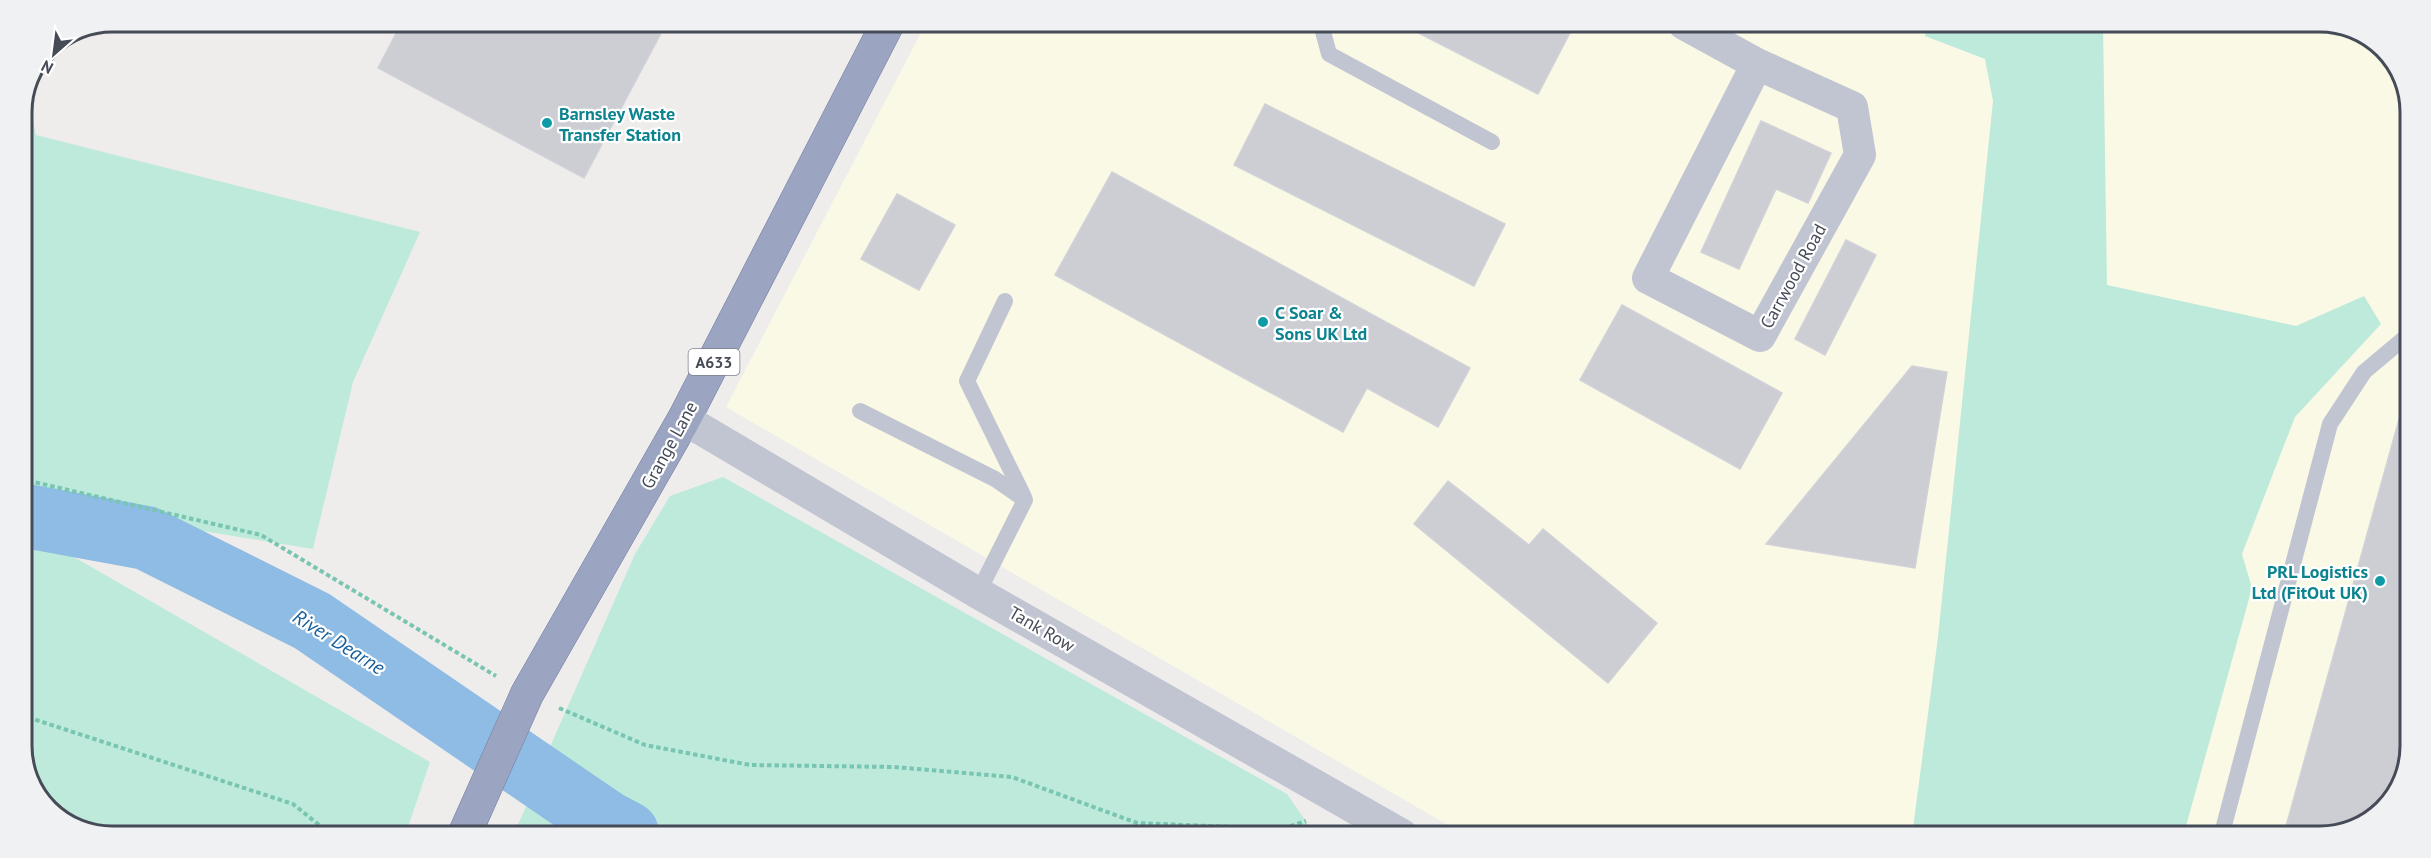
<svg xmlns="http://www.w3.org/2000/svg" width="2431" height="858" font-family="'PT Sans',sans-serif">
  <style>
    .commercial { fill: #faf9e6 }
    .green { fill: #bdeada }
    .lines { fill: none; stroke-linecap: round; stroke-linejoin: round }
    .river { stroke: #8ebce4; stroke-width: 64 }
    .building { fill: #cdcdd4; stroke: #d1d1d8; stroke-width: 1.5 }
    .trunk-casing { stroke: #737ea3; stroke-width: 34 }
    .path { stroke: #78c5b2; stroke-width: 4; stroke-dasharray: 4.5 3; stroke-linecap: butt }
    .service { stroke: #c1c5d1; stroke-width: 16 }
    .minor { stroke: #c1c5d1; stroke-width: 32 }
    .trunk { stroke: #9ba4c0; stroke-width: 33 }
    .culture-dot { fill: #0f9aa8; stroke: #fff; stroke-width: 2 }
    .labels { text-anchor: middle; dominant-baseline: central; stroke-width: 4.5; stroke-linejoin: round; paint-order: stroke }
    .shield { fill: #fff; stroke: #7e818a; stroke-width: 1.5 }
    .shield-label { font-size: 16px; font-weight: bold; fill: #464b58 }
    .culture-label { font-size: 18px; font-weight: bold; fill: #0d838f; stroke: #fff; text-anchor: start }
    .street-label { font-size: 18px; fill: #464b58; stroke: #fff }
    .water-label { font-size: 20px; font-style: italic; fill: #175e9a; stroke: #fff }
    .rim { fill: none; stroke: #464b58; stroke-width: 3 }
  </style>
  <rect width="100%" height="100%" fill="#efedec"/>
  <!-- commercial -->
  <path class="commercial" d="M926,23L2349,26L2391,56L2410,105L2405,776L2375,819L2320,837L1465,835L726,407Z"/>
  <!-- green -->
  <path class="green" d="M1925,25H2103L2107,285L2296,326L2364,296L2381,324L2295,417L2242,554L2252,588L2183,837L1912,836L1938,637L1993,101L1985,59L1925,36Z
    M27,93L36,135L420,232L353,382L313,549L21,501V105Z
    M723,477L1287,794L1309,826L1326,835L666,834L600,807L546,756L635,554L670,496Z
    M21,543L60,549L430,762L406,833L82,832L40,802L21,753Z
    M530,798L588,833H514Z"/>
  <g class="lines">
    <!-- river -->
    <path class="river" d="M21,515L146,538L312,621L606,822L627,833"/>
  </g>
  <!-- building -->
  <path class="building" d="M402,22H667L584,178L378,68Z
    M1401,24H1572L1574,25L1538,94Z
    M1265,104L1505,224L1474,286L1234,165Z
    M1761,121L1831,153L1808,203L1776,189L1739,269L1701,252Z
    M1112,172L1470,368L1438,427L1367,388L1343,432L1055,275Z
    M897,194L955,225L919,290L861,259Z
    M1846,240L1876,255L1825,355L1795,339Z
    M1622,305L1782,393L1740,469L1580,380Z
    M1912,366L1947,372L1915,568L1766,544Z
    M2408,387L2405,776L2375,819L2320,837H2283Z
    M1448,481L1529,545L1543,529L1657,623L1608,683L1414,524Z
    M1602,827L1618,836L1598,835Z"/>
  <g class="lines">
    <defs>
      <path id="trunk" d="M465,833L527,694L684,419L888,23"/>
    </defs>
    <!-- trunk casing -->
    <use href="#trunk" class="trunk-casing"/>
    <!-- path -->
    <path class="path" d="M21,479L261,535L496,676
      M559,708L645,745L750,765L894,767L1012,777L1137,823L1282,829L1306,821
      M21,715L293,804L329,833"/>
    <!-- service -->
    <path class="service" d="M1321,24L1329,54L1492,142
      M1005,301L967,381L1024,497
      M860,411L995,479L1025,500L978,593
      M2221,837L2330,424L2364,372L2408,335"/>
    <!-- minor -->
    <path class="minor" d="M1684,24L1757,64L1852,107L1860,155L1760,336L1648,278L1757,64
      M684,419L978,593L1402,835"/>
    <!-- trunk -->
    <use href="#trunk" class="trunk"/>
  </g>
  <!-- markers -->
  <g class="culture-dot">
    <circle cx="547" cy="123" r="6"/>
    <circle cx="1263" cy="322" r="6"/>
    <circle cx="2380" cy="581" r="6"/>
  </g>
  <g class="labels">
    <!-- shield labels -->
    <rect class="shield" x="688.5" y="349" width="51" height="26" rx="4.5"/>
    <g class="shield-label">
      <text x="714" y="362">A633</text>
    </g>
    <!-- culture labels -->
    <g class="culture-label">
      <text x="559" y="113">Barnsley Waste<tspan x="559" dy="21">Transfer Station</tspan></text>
      <text x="1275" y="312">C Soar &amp;<tspan x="1275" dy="21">Sons UK Ltd</tspan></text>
      <text x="2368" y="571" text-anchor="end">PRL Logistics<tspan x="2368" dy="21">Ltd (FitOut UK)</tspan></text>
    </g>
    <!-- street labels -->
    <g class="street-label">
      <text transform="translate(1793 276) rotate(-61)">Carrwood Road</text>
      <text transform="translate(669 445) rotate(-61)">Grange Lane</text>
      <text transform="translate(1042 629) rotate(30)">Tank Row</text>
    </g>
    <!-- water labels -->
    <g class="water-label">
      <text transform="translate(339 642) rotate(32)">River Dearne</text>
    </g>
  </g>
  <!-- crop -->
  <path d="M0 0H2431V858H0ZM112 32H2320A80 80 0 0 1 2400 112V746A80 80 0 0 1 2320 826H112A80 80 0 0 1 32 746V112A80 80 0 0 1 112 32Z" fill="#f0f1f2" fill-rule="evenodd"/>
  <path class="rim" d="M112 32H2320A80 80 0 0 1 2400 112V746A80 80 0 0 1 2320 826H112A80 80 0 0 1 32 746V112A80 80 0 0 1 112 32Z"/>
  <!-- north arrow -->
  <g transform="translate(54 54) rotate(208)" stroke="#ffffff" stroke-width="4.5" paint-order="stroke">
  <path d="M0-4.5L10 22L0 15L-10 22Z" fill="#464b58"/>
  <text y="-9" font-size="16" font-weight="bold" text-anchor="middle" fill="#464b58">N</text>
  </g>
</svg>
